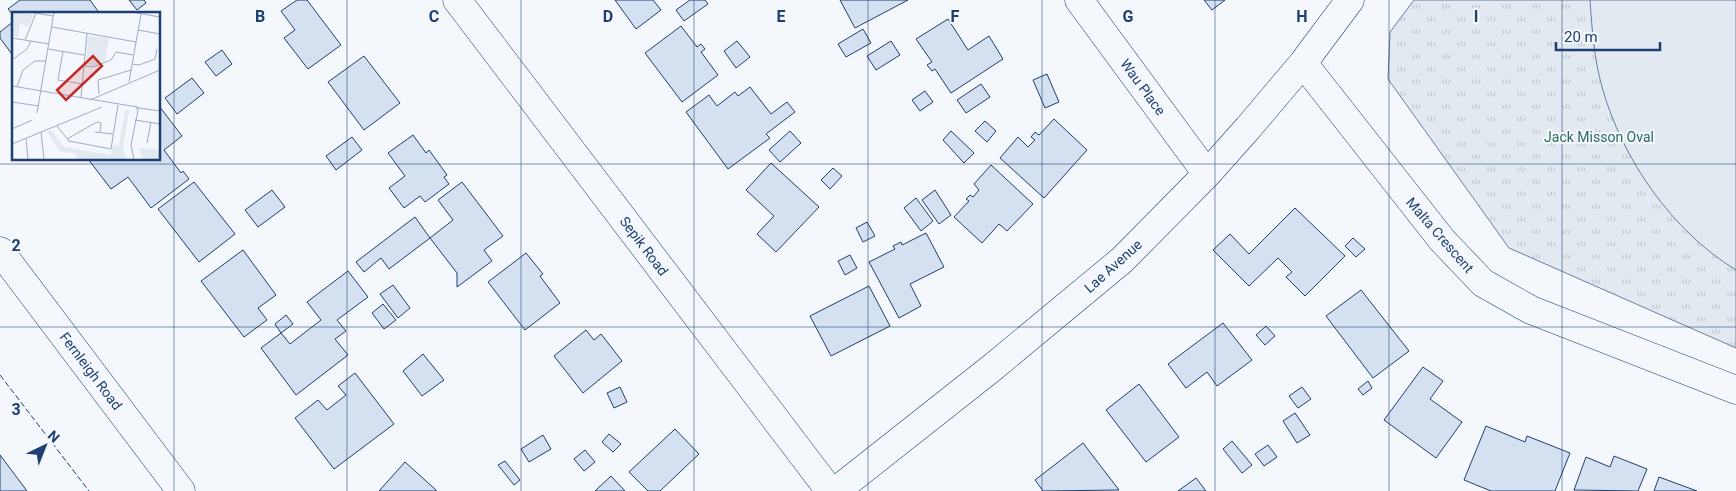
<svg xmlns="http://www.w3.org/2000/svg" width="1736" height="491" font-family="Roboto,sans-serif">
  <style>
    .park { fill: url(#park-tufts); stroke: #687fa3 }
    .garden { fill: #e3e9f0; stroke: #687fa3 }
    .building { fill: #d5e0f0; stroke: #1d3f73 }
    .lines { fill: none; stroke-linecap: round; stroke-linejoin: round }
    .minor-casing { stroke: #1d3f73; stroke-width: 29 }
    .minor { stroke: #f4f7fb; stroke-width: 28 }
    .fence { stroke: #1d3f73; stroke-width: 1; stroke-dasharray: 6 2.5; stroke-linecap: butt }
    .grid { fill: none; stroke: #1d3f73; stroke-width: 1; stroke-opacity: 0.55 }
    .labels { text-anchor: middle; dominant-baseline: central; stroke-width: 4; stroke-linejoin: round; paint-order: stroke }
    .street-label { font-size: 14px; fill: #1d3f73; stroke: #f4f7fb }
    .park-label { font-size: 14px; fill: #2c6c60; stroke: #f4f7fb }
    .inset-road { fill: none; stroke: #9eadc5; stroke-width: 1 }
    .view { fill: #c62828; fill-opacity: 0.15; stroke: #c62828; stroke-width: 2.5 }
    .inset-edge { fill: none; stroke: #1d3f73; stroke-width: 2.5 }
    .grid-label { font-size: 16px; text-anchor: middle; font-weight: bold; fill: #1d3f73; stroke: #f4f7fb; stroke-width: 4; stroke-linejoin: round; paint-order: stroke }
  </style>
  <defs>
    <pattern id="park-tufts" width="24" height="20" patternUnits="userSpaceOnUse" patternTransform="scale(1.25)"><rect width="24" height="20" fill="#e3e9f0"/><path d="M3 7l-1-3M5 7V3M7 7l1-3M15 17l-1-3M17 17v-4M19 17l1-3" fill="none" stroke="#c2c9d1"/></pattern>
  </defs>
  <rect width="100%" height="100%" fill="#f4f7fb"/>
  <!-- park -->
  <path class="park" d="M1414,0H1736V348L1509,248L1388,79L1390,32Z"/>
  <!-- garden -->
  <path class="garden" d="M1590,0H1736V270C1672,231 1622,159 1602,87C1594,58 1592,29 1590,0Z"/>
  <!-- building -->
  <path class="building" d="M20,0H90L100,14H14V16L8,9Z
    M129,0H144L146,3L137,10Z
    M297,0H307L341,45L308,69L284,38L295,30L281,11Z
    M615,0H653L661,10L636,29Z
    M690,0H705L708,4L684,21L676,10Z
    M840,0H908L855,28Z
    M1204,0H1225L1212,10Z
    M948,19L968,50L989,36L1003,59L951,93L935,69L932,71L927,65L932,62L916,39Z
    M14,21V57L0,38V32Z
    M681,26L697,47L701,44L705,49L701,52L718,75L682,102L645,53Z
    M863,29L871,43L846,57L838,44Z
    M737,41L750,57L736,68L724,51Z
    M891,41L900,55L876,70L867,56Z
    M222,50L232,64L216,76L205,62Z
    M364,56L400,103L364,130L328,82Z
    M1047,74L1059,102L1045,108L1033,80Z
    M192,78L204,93L177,114L165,98Z
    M981,84L990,97L966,113L957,100Z
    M750,87L771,114L787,102L795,112L766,134L770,138L728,169L686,112L709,95L717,106L735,92L738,96Z
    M925,91L933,102L920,111L912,100Z
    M159,106L182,136L164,150L181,173L183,171L189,179L151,208L128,177L111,189L88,159H159Z
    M1054,119L1087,150L1044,198L1000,158L1018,137L1028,147L1035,140L1031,137L1035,132L1039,135Z
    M985,121L996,131L987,142L975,131Z
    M790,131L801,143L780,162L769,150Z
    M951,131L974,153L964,163L943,140Z
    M413,135L426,153L429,150L447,175L444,177L449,184L425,202L420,196L404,208L389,188L405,176L388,153Z
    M352,137L362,150L336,170L326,156Z
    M771,163L819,207L776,252L757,234L774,216L746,190Z
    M991,165L1033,204L1007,231L999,224L982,243L954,217L969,201L966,199L970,195L973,197L979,190L974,184Z
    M833,168L842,176L830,189L821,180Z
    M194,182L235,234L199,262L158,209Z
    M462,182L503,236L484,250L492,261L457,287V273L430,238L453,220L438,200Z
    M272,190L285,207L258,227L245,210Z
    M935,190L951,215L939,224L922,200Z
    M916,198L933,221L921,231L904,208Z
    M1295,208L1345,256L1305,296L1286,277L1292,272L1278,258L1249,286L1213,250L1230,234L1249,254Z
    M415,217L430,238L389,269L381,258L364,272L356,262Z
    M867,222L875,236L863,242L856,228Z
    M926,233L944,267L910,284L921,306L899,318L869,262L895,249L893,246L901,242L902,245Z
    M1353,238L1365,249L1356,257L1345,246Z
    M243,250L276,295L258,308L267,320L244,337L201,281Z
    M526,253L543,274L540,276L560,303L525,330L488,282Z
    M850,255L857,268L845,275L838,261Z
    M348,271L368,297L337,320L346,331L335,339L348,355L296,395L261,348L281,333L290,344L321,320L307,302Z
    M393,285L410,308L398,318L380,294Z
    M869,286L890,326L831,356L810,316Z
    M1361,290L1409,351L1373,378L1326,316Z
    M383,304L396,320L384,329L372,313Z
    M286,315L293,324L281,333L275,324Z
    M1223,323L1252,360L1217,386L1207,372L1186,388L1168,364Z
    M1266,326L1275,336L1265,345L1256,335Z
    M586,330L594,340L601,334L622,361L583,393L554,356Z
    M423,354L444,380L422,396L403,371Z
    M1423,367L1443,381L1430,399L1462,422L1436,458L1384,420Z
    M355,373L394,424L334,469L295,418L318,400L327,410L346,395L338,386Z
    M1368,381L1372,388L1363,395L1358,389Z
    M1139,384L1179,437L1146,462L1106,410Z
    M620,387L627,402L614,408L607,393Z
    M1302,387L1311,399L1298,408L1289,396Z
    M1295,413L1310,435L1297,443L1283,421Z
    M1486,426L1525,442L1527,436L1570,453L1555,491H1491L1464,480Z
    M675,429L699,454L660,491H648L629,472Z
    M609,434L621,444L613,452L602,442Z
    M543,435L551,449L529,462L521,449Z
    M1232,441L1252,465L1242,473L1223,449Z
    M1083,443L1119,490L1043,491L1035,480Z
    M1268,445L1277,457L1264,466L1255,454Z
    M585,450L595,462L584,471L574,459Z
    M0,455L27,491H0Z
    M1614,456L1647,469L1638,491L1574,490L1586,457L1610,467Z
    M505,461L520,480L514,485L498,465Z
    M405,462L436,490V491H379Z
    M611,476L625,491H595Z
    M1659,477L1697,491H1654Z
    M1196,478L1206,491H1178Z"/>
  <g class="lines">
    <defs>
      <path id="minor" d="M457,0L830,491
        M1079,0L1207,174
        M1303,63L1442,240L1483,283L1531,310L1736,390
        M0,251L181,491
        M836,491L993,367L1122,260L1207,174L1248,128L1303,63L1350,0"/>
    </defs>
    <!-- minor casing -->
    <use href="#minor" class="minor-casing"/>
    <!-- minor -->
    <use href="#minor" class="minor"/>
    <!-- fence -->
    <path class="fence" d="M0,375L89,491"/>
  </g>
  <!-- grid -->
  <path class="grid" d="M174,0V491M347,0V491M521,0V491M694,0V491M868,0V491M1042,0V491M1215,0V491M1389,0V491M1562,0V491M0,164H1736M0,327H1736"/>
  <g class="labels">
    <!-- street labels -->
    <g class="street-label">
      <text transform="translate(1143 87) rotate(54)">Wau Place</text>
      <text transform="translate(1440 235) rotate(49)">Malta Crescent</text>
      <text transform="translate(644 246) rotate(53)">Sepik Road</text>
      <text transform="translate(1113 266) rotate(-42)">Lae Avenue</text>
      <text transform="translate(91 371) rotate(53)">Fernleigh Road</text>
    </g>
    <!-- park labels -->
    <g class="park-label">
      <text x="1599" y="137">Jack Misson Oval</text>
    </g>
  </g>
  <!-- overview -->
  <g transform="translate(12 12)">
    <rect width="148" height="148" fill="#f4f7fb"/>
    <path d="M0,0L22,2L16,15L8,11L6,25L0,24ZM76,24L97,26L93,49L81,54L74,52ZM113,98L117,99L111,135L114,147H122H64V142L48,139L35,120L39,118L52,135L98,143L101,134H107ZM127,136L147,138V147H130Z" fill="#e3e9f0"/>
    <path d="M75 41a9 9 0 1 1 18 0a9 9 0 1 1-18 0Z" fill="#e3e9f0"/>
    <path class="inset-road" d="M17,0L41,4M120,0L148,5M40,15L124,30M126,18L148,22M0,26L37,32M13,28L24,1M36,37L72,43M51,39L46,68L71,72M0,48L15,37L19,29M120,52L127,53L143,47L145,37M73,54L81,55L99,48L104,40L121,43M117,70L129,2M0,74L125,95V98L127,96L125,95M5,75L11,58L23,49H34M87,82L86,68L119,58M69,86L75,21M78,88L148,58M0,90L27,94M127,96L148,99M25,101L42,0M123,108L148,112M45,114L57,129L99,137L106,93M0,117L20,108M29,120L32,147M83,120L101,122M14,126L16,147M55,127L85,110L89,111L88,120M135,131L139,110M0,132L90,95M122,147L119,133L126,98"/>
    <path class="view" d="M81,44L90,54L54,88L45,78Z"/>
    <rect width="148" height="148" class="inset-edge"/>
  </g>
  <g class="grid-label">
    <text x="260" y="22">B</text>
    <text x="434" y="22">C</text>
    <text x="608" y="22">D</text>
    <text x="781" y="22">E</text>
    <text x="955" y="22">F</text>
    <text x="1128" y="22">G</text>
    <text x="1302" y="22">H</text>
    <text x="1476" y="22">I</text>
    <text x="16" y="251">2</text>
    <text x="16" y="415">3</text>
  </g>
  <!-- north arrow -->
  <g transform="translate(45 446) rotate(43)" stroke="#f4f7fb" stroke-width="4" paint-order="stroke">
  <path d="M0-4L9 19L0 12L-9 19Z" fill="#1d3f73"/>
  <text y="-8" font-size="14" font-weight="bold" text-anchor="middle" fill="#1d3f73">N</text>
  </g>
  <!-- scale -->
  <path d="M1556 42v8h104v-8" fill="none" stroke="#1d3f73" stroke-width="2.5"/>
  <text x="1564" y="42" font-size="15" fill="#1d3f73" stroke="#f4f7fb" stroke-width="4" paint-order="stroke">20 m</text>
</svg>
